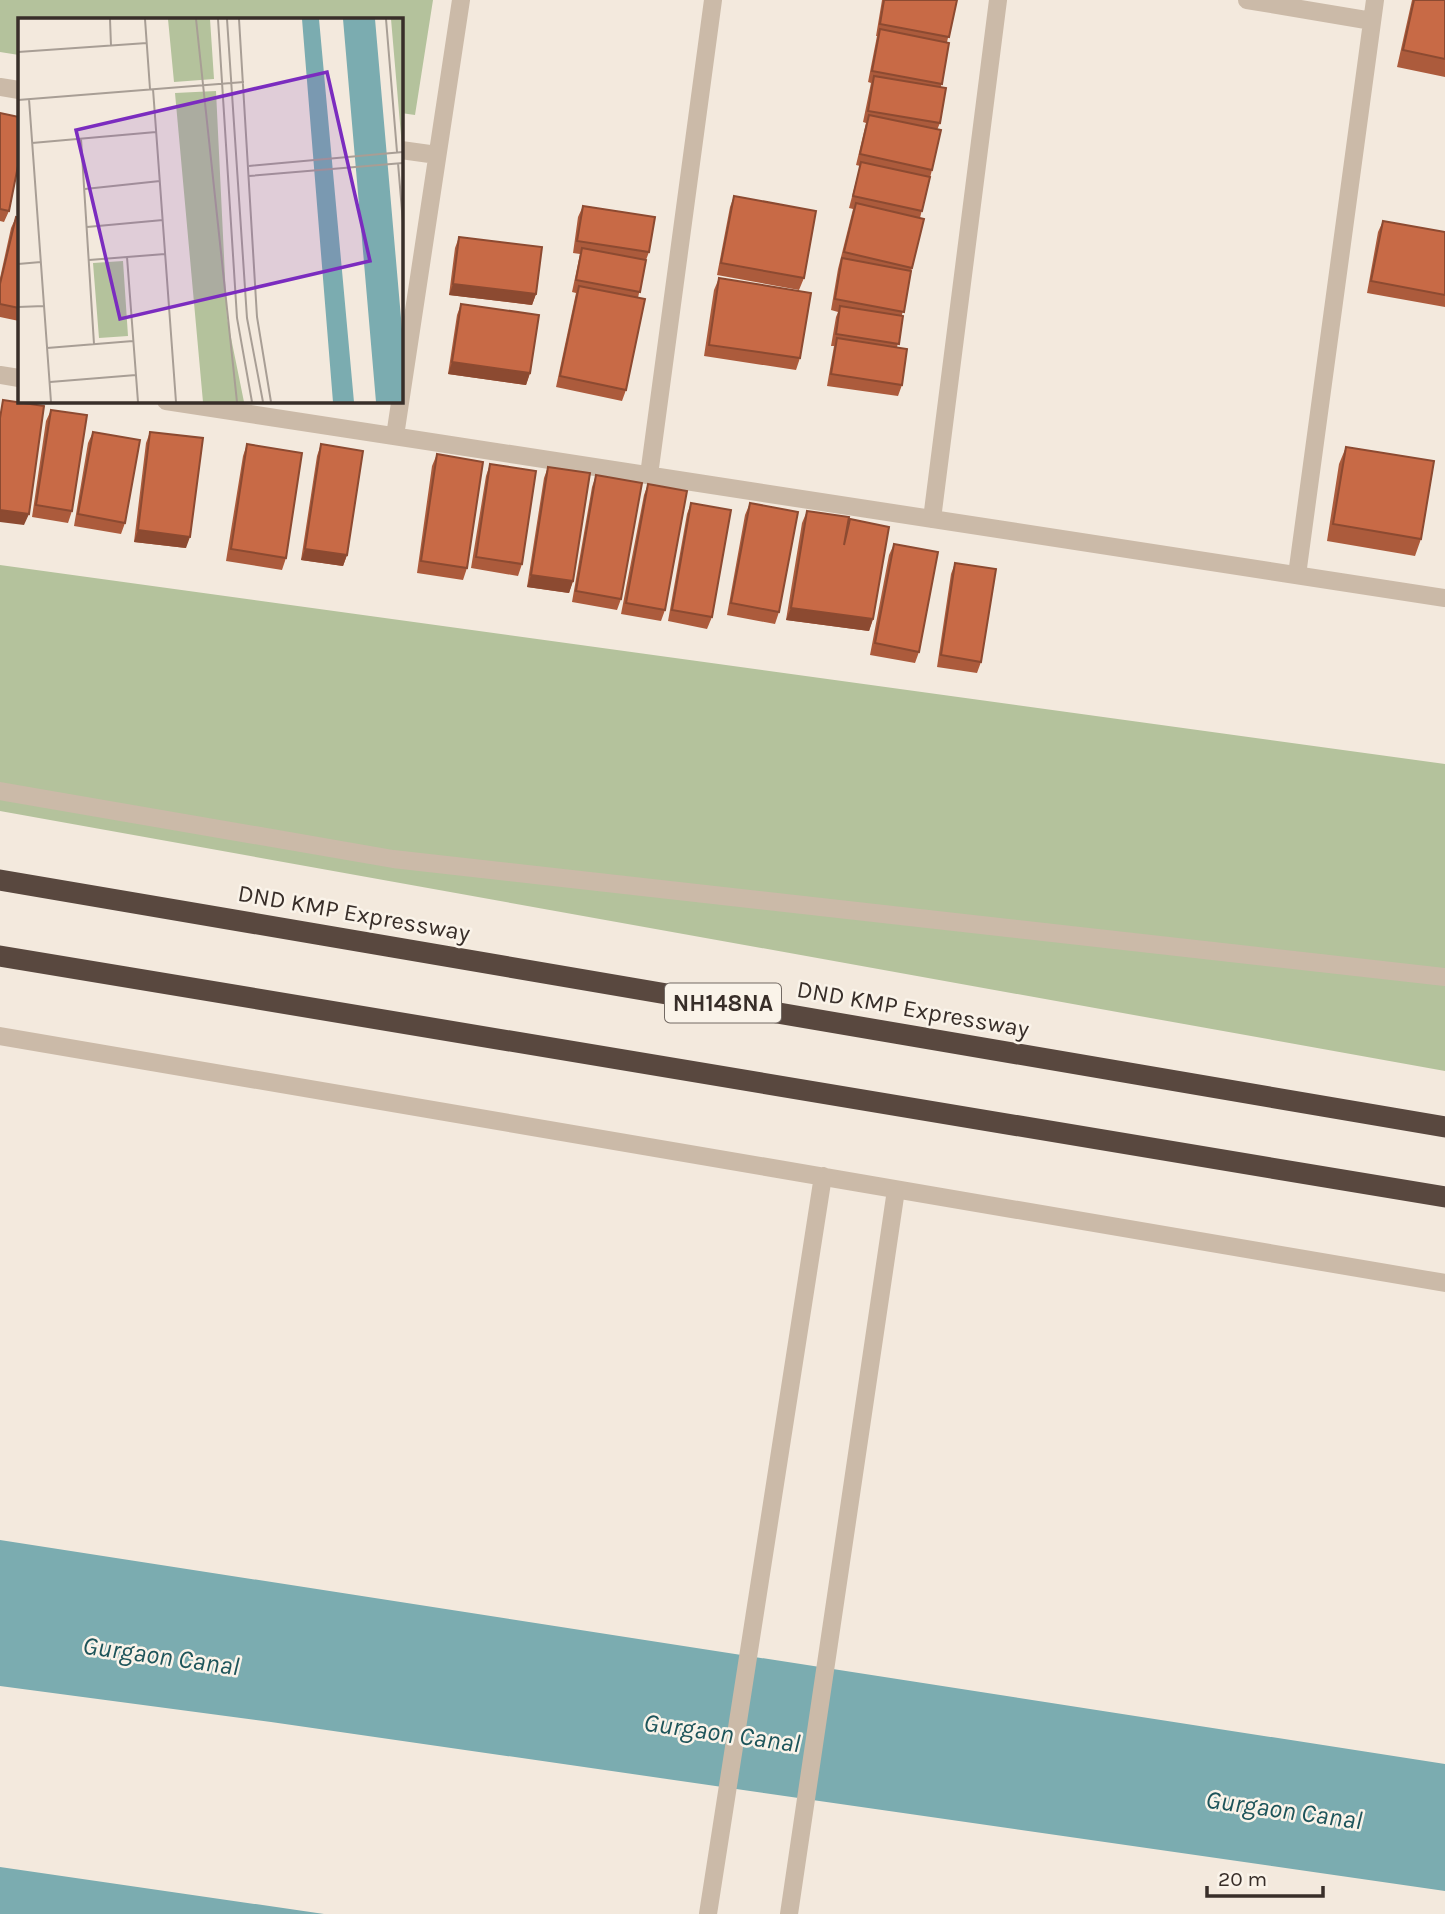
<svg xmlns="http://www.w3.org/2000/svg" width="1445" height="1914" font-family="Karla,sans-serif">
  <style>
    .green { fill: #b4c29c }
    .water { fill: #7bacb0 }
    .lines { fill: none; stroke-linecap: round; stroke-linejoin: round }
    .minor { stroke: #cbbaa8; stroke-width: 18 }
    .highway { stroke: #59483f; stroke-width: 21 }
    .wall { fill: #ac5b3c }
    .shaded-wall { fill: #8c4a31 }
    .building { fill: #c86a46; stroke: #8c4a31; stroke-width: 2 }
    .labels { text-anchor: middle; dominant-baseline: central; stroke-width: 5; stroke-linejoin: round; paint-order: stroke }
    .shield { fill: #faf3e9; stroke: #726963; stroke-width: 2 }
    .shield-label { font-size: 23px; font-weight: bold; fill: #382e29 }
    .street-label { font-size: 24px; fill: #382e29; stroke: #faf3e9 }
    .water-label { font-size: 26px; font-style: italic; fill: #1d545a; stroke: #faf3e9 }
    .inset-road { fill: none; stroke: #a89e95; stroke-width: 2 }
    .view { fill: #7b2cbf; fill-opacity: 0.15; stroke: #7b2cbf; stroke-width: 3.5 }
    .inset-edge { fill: none; stroke: #382e29; stroke-width: 3.5 }
  </style>
  <rect width="100%" height="100%" fill="#f3e9dd"/>
  <!-- green -->
  <path class="green" d="M0,0H433L415,115L401,113V19H19V55L0,52Z
    M0,565L1445,764V1071L0,811Z"/>
  <!-- water -->
  <path class="water" d="M0,1540L1445,1764V1891L271,1722L0,1686Z
    M0,1867L324,1914H0Z"/>
  <g class="lines">
    <!-- minor -->
    <path class="minor" d="M1247,0L1372,21
      M0,87L19,90
      M401,150L437,155
      M0,375L19,378
      M166,401L1445,598
      M395,436L461,0
      M649,475L713,0
      M932,519L998,0
      M1297,575L1375,0
      M0,791L393,859L1445,977
      M0,1036L1445,1283
      M708,1914L823,1176
      M789,1914L896,1190"/>
    <!-- highway -->
    <path class="highway" d="M0,880L1445,1127
      M0,956L1445,1197"/>
  </g>
  <!-- wall -->
  <path class="wall" d="M882,0H957L947,42L941,87L940,123L937,130L932,170L920,218L912,268L902,315L897,348L902,385L898,396L827,386L834,346H831L836,317L838,312L831,310L838,269L853,209L849,208L860,166L856,165L866,123L863,122L871,83L868,82L877,36H876Z
    M1412,0H1445V77L1397,67Z
    M0,113L9,211L4,222L0,221Z
    M734,196L804,278L799,290L717,275L730,207Z
    M583,206L649,252L646,260L638,298L626,390L622,401L556,387L576,293L572,292L580,254L573,253L578,217Z
    M16,217L19,218V321L0,317V278L11,228Z
    M1383,221L1445,232V307L1367,293L1378,232Z
    M459,237L536,294L532,305L449,295L455,248Z
    M719,278L800,358L796,370L704,356L714,290Z
    M461,304L530,373L526,385L448,374L457,315Z
    M51,410L72,511L68,523L32,517L46,421Z
    M93,432L125,523L121,534L74,526L88,443Z
    M150,432L186,548L134,542L146,443Z
    M247,444L286,558L282,570L226,561L243,456Z
    M321,444L347,555L343,566L301,560L317,456Z
    M1346,447L1421,539L1415,556L1327,541L1339,464Z
    M437,454L467,568L463,580L417,573L432,466Z
    M490,464L522,564L518,576L471,568L486,476Z
    M548,467L573,581L569,593L527,587L544,478Z
    M596,475L621,599L617,610L572,602L592,487Z
    M648,484L665,610L661,621L621,614L644,495Z
    M691,503L712,617L707,629L668,621L687,514Z
    M750,503L779,612L775,624L727,615L745,515Z
    M807,511L847,528L850,519L873,619L869,631L786,620L802,523Z
    M894,544L919,652L915,663L870,655L889,555Z
    M955,563L981,662L977,673L937,667L951,574Z"/>
  <!-- shaded-wall -->
  <path class="shaded-wall" d="M453,284L536,294L532,305L449,295Z
    M452,362L530,373L526,385L448,374Z
    M0,510L29,514L24,525L0,522Z
    M138,530L190,537L186,548L134,542Z
    M305,549L347,555L343,566L301,560Z
    M531,575L573,581L569,593L527,587Z
    M791,608L873,619L869,631L786,620Z"/>
  <!-- building -->
  <path class="building" d="M884,0H957L949,37L880,24Z
    M1414,0H1445V59L1403,50Z
    M880,29L949,43L942,84L872,71Z
    M874,76L946,88L940,123L868,111Z
    M0,113L19,117V161L9,211L0,209Z
    M869,115L941,130L932,170L860,154Z
    M861,162L930,177L922,211L853,196Z
    M734,196L816,211L804,278L721,263Z
    M856,203L924,219L912,268L844,252Z
    M583,206L655,217L649,252L577,241Z
    M16,217L19,218V308L0,304V284Z
    M1383,221L1445,232V295L1371,281Z
    M459,237L542,247L536,294L453,284Z
    M582,248L646,260L640,292L576,280Z
    M842,258L911,271L904,312L835,299Z
    M719,278L811,293L800,358L709,345Z
    M579,286L645,299L626,390L560,376Z
    M461,304L539,315L530,373L452,362Z
    M840,306L903,316L899,344L836,334Z
    M837,338L907,349L902,385L831,374Z
    M3,400L44,406L29,514L0,510V418Z
    M51,410L87,415L72,511L36,505Z
    M93,432L140,440L125,523L78,514Z
    M150,432L203,438L190,537L138,530Z
    M247,444L302,453L286,558L231,549Z
    M321,444L363,451L347,555L305,549Z
    M1346,447L1434,461L1421,539L1333,524Z
    M437,454L483,462L467,568L421,561Z
    M490,464L536,471L522,564L476,557Z
    M548,467L590,473L573,581L531,575Z
    M596,475L642,483L621,599L576,591Z
    M648,484L687,491L665,610L626,603Z
    M691,503L731,510L712,617L672,610Z
    M750,503L798,512L779,612L731,603Z
    M807,511L849,517L844,545L850,519L889,527L873,619L791,608Z
    M894,544L938,552L919,652L875,643Z
    M955,563L996,569L981,662L941,655Z"/>
  <g class="labels">
    <!-- shield labels -->
    <rect class="shield" x="665" y="983.5" width="116" height="39" rx="5"/>
    <g class="shield-label">
      <text x="723" y="1003">NH148NA</text>
    </g>
    <!-- street labels -->
    <g class="street-label">
      <text transform="translate(354 913) rotate(10)">DND KMP Expressway</text>
      <text transform="translate(913 1009) rotate(10)">DND KMP Expressway</text>
    </g>
    <!-- water labels -->
    <g class="water-label">
      <text transform="translate(161 1656) rotate(8)">Gurgaon Canal</text>
      <text transform="translate(722 1733) rotate(8)">Gurgaon Canal</text>
      <text transform="translate(1284 1810) rotate(8)">Gurgaon Canal</text>
    </g>
  </g>
  <!-- overview -->
  <g transform="translate(18 18)">
    <rect width="385" height="385" fill="#f3e9dd"/>
    <path d="M150,1H192L196,61L156,64ZM373,1H385V129H384ZM198,73L209,300L226,384H185L157,75ZM105,243L110,318L81,320L75,245Z" fill="#b4c29c"/>
    <path d="M284,1H301L336,384H315ZM325,1H357L385,323V384H358Z" fill="#7bacb0"/>
    <path class="inset-road" d="M92,1L93,28M127,1L132,71M178,1L219,384M200,1L219,300L234,384M209,1L229,300L245,384M221,1L239,299L253,384M368,1L379,134M0,34L129,25M135,71L158,384M11,81L33,384M0,82L226,64M63,121L76,326M14,125L138,114M380,145L385,205M231,148L385,134M231,158L385,145M67,171L142,163M69,209L145,202M109,239L120,384M71,242L147,236M0,246L23,244M0,289L26,288M29,330L115,323M32,364L118,357"/>
    <path class="view" d="M309,54L352,243L102,301L58,112Z"/>
    <rect width="385" height="385" class="inset-edge"/>
  </g>
  <!-- scale -->
  <path d="M1207 1886v10h116v-10" fill="none" stroke="#382e29" stroke-width="3.5"/>
  <text x="1218" y="1886" font-size="21" fill="#382e29" stroke="#faf3e9" stroke-width="5" paint-order="stroke">20 m</text>
</svg>
